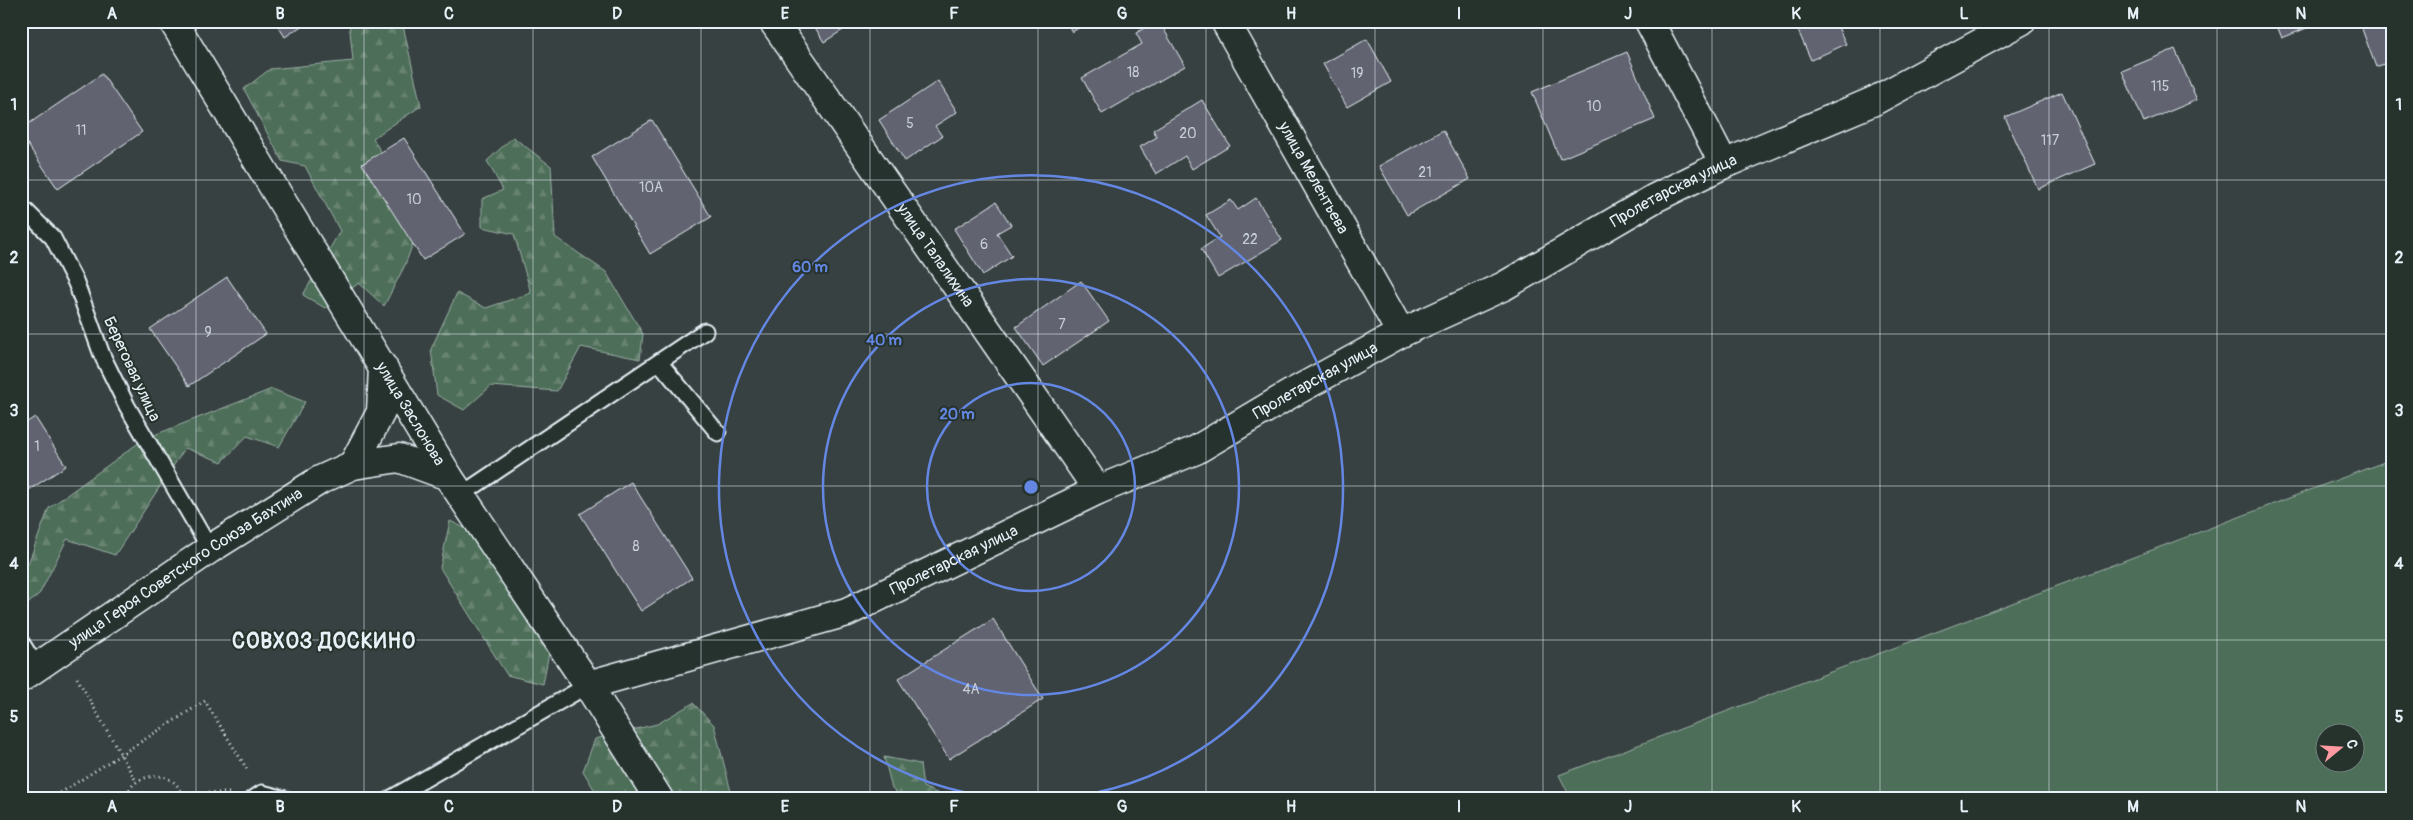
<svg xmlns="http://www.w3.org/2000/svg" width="2413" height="820" font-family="Pangolin,sans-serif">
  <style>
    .grass { fill: #4d6e58; stroke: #9ab0a8; fill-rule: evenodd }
    .forest { fill: url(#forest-firs); stroke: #9ab0a8 }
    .building { fill: #626371; stroke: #e8f1f8 }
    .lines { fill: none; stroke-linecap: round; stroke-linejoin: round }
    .lane-casing { stroke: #e8f1f8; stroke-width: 19 }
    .street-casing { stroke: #e8f1f8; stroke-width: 31 }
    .path { stroke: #e8f1f8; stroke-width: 3; stroke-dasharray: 1 4; stroke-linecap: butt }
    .lane { stroke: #26332d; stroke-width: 15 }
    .street { stroke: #26332d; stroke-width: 28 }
    .grid { fill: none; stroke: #e8f1f8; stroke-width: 1; stroke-opacity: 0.55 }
    .ring { fill: none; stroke: #6487e3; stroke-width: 2.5 }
    .labels { text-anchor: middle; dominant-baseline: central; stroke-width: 4; stroke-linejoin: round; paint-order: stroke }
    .number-label { font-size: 14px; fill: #c6ced6 }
    .street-label { font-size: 16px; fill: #e8f1f8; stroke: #26332d }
    .district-label { font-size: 21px; font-weight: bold; letter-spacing: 1px; fill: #e8f1f8; stroke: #26332d }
    .centre { fill: #6487e3; stroke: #26332d; stroke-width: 2.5 }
    .ring-label { font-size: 15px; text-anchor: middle; font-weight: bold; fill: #6487e3; stroke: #26332d; stroke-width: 4; stroke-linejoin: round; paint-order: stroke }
    .neatline { fill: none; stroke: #e8f1f8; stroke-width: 2 }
    .grid-label { font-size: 16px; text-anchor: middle; font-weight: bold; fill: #e8f1f8 }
  </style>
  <defs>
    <pattern id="forest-firs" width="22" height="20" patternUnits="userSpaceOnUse" patternTransform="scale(1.25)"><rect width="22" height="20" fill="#4d6e58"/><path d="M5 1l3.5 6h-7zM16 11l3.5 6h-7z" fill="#678371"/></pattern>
  </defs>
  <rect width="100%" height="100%" fill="#384141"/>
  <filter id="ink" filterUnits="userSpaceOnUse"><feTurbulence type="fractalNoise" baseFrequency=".02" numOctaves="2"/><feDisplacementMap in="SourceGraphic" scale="10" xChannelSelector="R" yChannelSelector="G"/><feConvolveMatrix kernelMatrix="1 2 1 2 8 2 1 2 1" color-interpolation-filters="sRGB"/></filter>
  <g filter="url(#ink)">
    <!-- grass -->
    <path class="grass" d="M2392,459V799H1571L1559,775ZM2326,732H2356V762H2326Z"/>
    <!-- forest -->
    <path class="forest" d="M349,21H402L421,106L373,138L420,224L405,265L384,306L359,283L325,308L303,295L340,231L305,166L282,161L244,89L270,69L353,61Z
      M513,137L551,166L555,237L606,272L643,334L640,359L581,347L557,391L491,386L464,410L437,395L431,349L457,293L486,308L531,293L514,234L482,227V199L503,190L487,161Z
      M272,389L305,402L279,447L247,436L222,462L185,448L115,555L67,539L40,593L21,610V570L28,564L49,508L144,439Z
      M450,521L494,542L509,596L530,608L550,647L543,684L507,675L440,568Z
      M693,703L714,725L731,792L742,799H600L583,771L595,739L657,724Z
      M884,757L920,764L923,787L950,799H903L892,788Z"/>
    <!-- building -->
    <path class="building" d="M275,21H309L285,37Z
      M811,21H857L824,42Z
      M1066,21H1090L1072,32Z
      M1156,21H1159L1185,66L1102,114L1082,78L1142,44L1136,33Z
      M1806,21H1835L1846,44L1811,60L1796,26Z
      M2275,21H2324L2282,38Z
      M2359,21H2392V61L2376,67Z
      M1367,39L1391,82L1347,107L1323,64Z
      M2175,49L2197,100L2144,122L2122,71Z
      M1627,52L1655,119L1560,159L1532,92Z
      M102,74L142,132L58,189L21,135V129Z
      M938,81L957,112L935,126L942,136L905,161L879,120Z
      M2062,92L2095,164L2038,189L2005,117Z
      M1202,100L1230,146L1192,169L1185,156L1156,174L1140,147L1157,137L1153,130Z
      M652,120L711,217L650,254L592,157Z
      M1443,130L1470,179L1407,215L1379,166Z
      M404,138L465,234L423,260L362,164Z
      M1256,198L1282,240L1218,278L1201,249L1220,237L1206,215L1231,200L1238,210Z
      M996,202L1011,225L997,233L1012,256L983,275L954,229Z
      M227,277L266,334L189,386L150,329Z
      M1081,281L1109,321L1043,366L1016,327Z
      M35,417L66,466L21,495V426Z
      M631,482L692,578L641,611L580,514Z
      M993,619L1043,699L949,759L898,679Z"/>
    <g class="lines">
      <defs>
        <path id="lane" d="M21,206L53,238L76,283L102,355L127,406L210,549
          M659,362L718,433
          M461,495L705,331
          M21,642L37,668
          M253,799L262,793L285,799
          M390,799L588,685"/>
        <g id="street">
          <path id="s1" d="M173,21L448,476L588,685L659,799"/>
          <path id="s2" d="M773,21L1098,490"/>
          <path id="s3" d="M1225,21L1401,333"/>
          <path d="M1649,21L1724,164"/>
          <path d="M353,465L381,412L383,367"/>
          <path id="s4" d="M21,678L210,549L320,480L353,465L399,458L448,476"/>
          <path id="s5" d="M588,685L847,612L1098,490L1196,450L1292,393L1401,333L1504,286L1655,198L1724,164L1874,101L2021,21"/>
        </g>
      </defs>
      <!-- lane casing -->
      <use href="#lane" class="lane-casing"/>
      <!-- street casing -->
      <use href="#street" class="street-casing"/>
      <!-- path -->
      <path class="path" d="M77,678L136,781
        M183,793H229
        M21,798L54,797
        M55,799L54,797L205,701L248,771
        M125,799C132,770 178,767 183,799"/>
      <!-- lane -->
      <use href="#lane" class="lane"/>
      <!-- street -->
      <use href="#street" class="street"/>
    </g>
  </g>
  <!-- grid -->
  <path class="grid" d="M196,21V799M364,21V799M533,21V799M701,21V799M870,21V799M1038,21V799M1206,21V799M1375,21V799M1543,21V799M1712,21V799M1880,21V799M2049,21V799M2217,21V799M21,180H2392M21,334H2392M21,486H2392M21,640H2392"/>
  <!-- distance rings -->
  <g class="ring">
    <circle cx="1031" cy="487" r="104"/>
    <circle cx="1031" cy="487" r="208"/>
    <path d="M1017 799A312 312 0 1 1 1045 799"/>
  </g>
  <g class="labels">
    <!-- number labels -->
    <g class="number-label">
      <text x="1133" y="72">18</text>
      <text x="1357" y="73">19</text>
      <text x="2160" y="86">115</text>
      <text x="1594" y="106">10</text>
      <text x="910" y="123">5</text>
      <text x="81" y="130">11</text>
      <text x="1188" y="133">20</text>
      <text x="2050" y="140">117</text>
      <text x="1425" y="172">21</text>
      <text x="651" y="187">10А</text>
      <text x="414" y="199">10</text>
      <text x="1250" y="239">22</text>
      <text x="984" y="244">6</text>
      <text x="1062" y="324">7</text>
      <text x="208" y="332">9</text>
      <text x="37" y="446">1</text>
      <text x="636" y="546">8</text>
      <text x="971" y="689">4А</text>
    </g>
    <!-- street labels -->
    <g class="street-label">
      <text stroke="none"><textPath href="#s3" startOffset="180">улица Мелентьева</textPath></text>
      <text stroke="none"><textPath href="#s5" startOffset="1198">Пролетарская улица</textPath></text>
      <text stroke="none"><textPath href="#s2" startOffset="285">улица Талалихина</textPath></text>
      <text transform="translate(132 369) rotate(65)">Береговая улица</text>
      <text stroke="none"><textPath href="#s5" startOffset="792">Пролетарская улица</textPath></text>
      <text stroke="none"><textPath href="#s1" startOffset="459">улица Заслонова</textPath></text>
      <text stroke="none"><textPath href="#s5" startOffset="388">Пролетарская улица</textPath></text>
      <text stroke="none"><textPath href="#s4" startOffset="198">улица Героя Советского Союза Бахтина</textPath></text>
    </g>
    <!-- district labels -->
    <g class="district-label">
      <text x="324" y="641">СОВХОЗ ДОСКИНО</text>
    </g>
  </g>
  <circle cx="1031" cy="487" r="8" class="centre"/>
  <g class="ring-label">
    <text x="810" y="272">60 m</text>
    <text x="884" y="345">40 m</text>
    <text x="957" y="419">20 m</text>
  </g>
  <!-- margin -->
  <rect width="2413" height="820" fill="none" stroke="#26332d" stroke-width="55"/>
  <!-- north arrow -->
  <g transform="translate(2340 748) rotate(72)"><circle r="24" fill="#26332d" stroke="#747f7e"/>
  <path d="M0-4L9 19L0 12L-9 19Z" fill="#ff9aa2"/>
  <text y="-8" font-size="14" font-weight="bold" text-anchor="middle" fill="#e8f1f8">С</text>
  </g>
  <rect x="28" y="28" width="2358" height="764" class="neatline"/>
  <g class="grid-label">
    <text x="112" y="19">A</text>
    <text x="280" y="19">B</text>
    <text x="449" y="19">C</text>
    <text x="617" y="19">D</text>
    <text x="785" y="19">E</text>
    <text x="954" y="19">F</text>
    <text x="1122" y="19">G</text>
    <text x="1291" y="19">H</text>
    <text x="1459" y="19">I</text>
    <text x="1628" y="19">J</text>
    <text x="1796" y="19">K</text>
    <text x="1964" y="19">L</text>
    <text x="2133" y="19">M</text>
    <text x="2301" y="19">N</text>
    <text x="14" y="110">1</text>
    <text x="2399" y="110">1</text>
    <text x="14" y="263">2</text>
    <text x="2399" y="263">2</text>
    <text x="14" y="416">3</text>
    <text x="2399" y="416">3</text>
    <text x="14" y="569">4</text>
    <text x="2399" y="569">4</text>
    <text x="14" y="722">5</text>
    <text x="2399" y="722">5</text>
    <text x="112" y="812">A</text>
    <text x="280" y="812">B</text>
    <text x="449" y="812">C</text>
    <text x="617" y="812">D</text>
    <text x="785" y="812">E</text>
    <text x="954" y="812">F</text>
    <text x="1122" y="812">G</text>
    <text x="1291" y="812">H</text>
    <text x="1459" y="812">I</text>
    <text x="1628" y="812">J</text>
    <text x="1796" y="812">K</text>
    <text x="1964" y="812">L</text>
    <text x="2133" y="812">M</text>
    <text x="2301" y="812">N</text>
  </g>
</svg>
